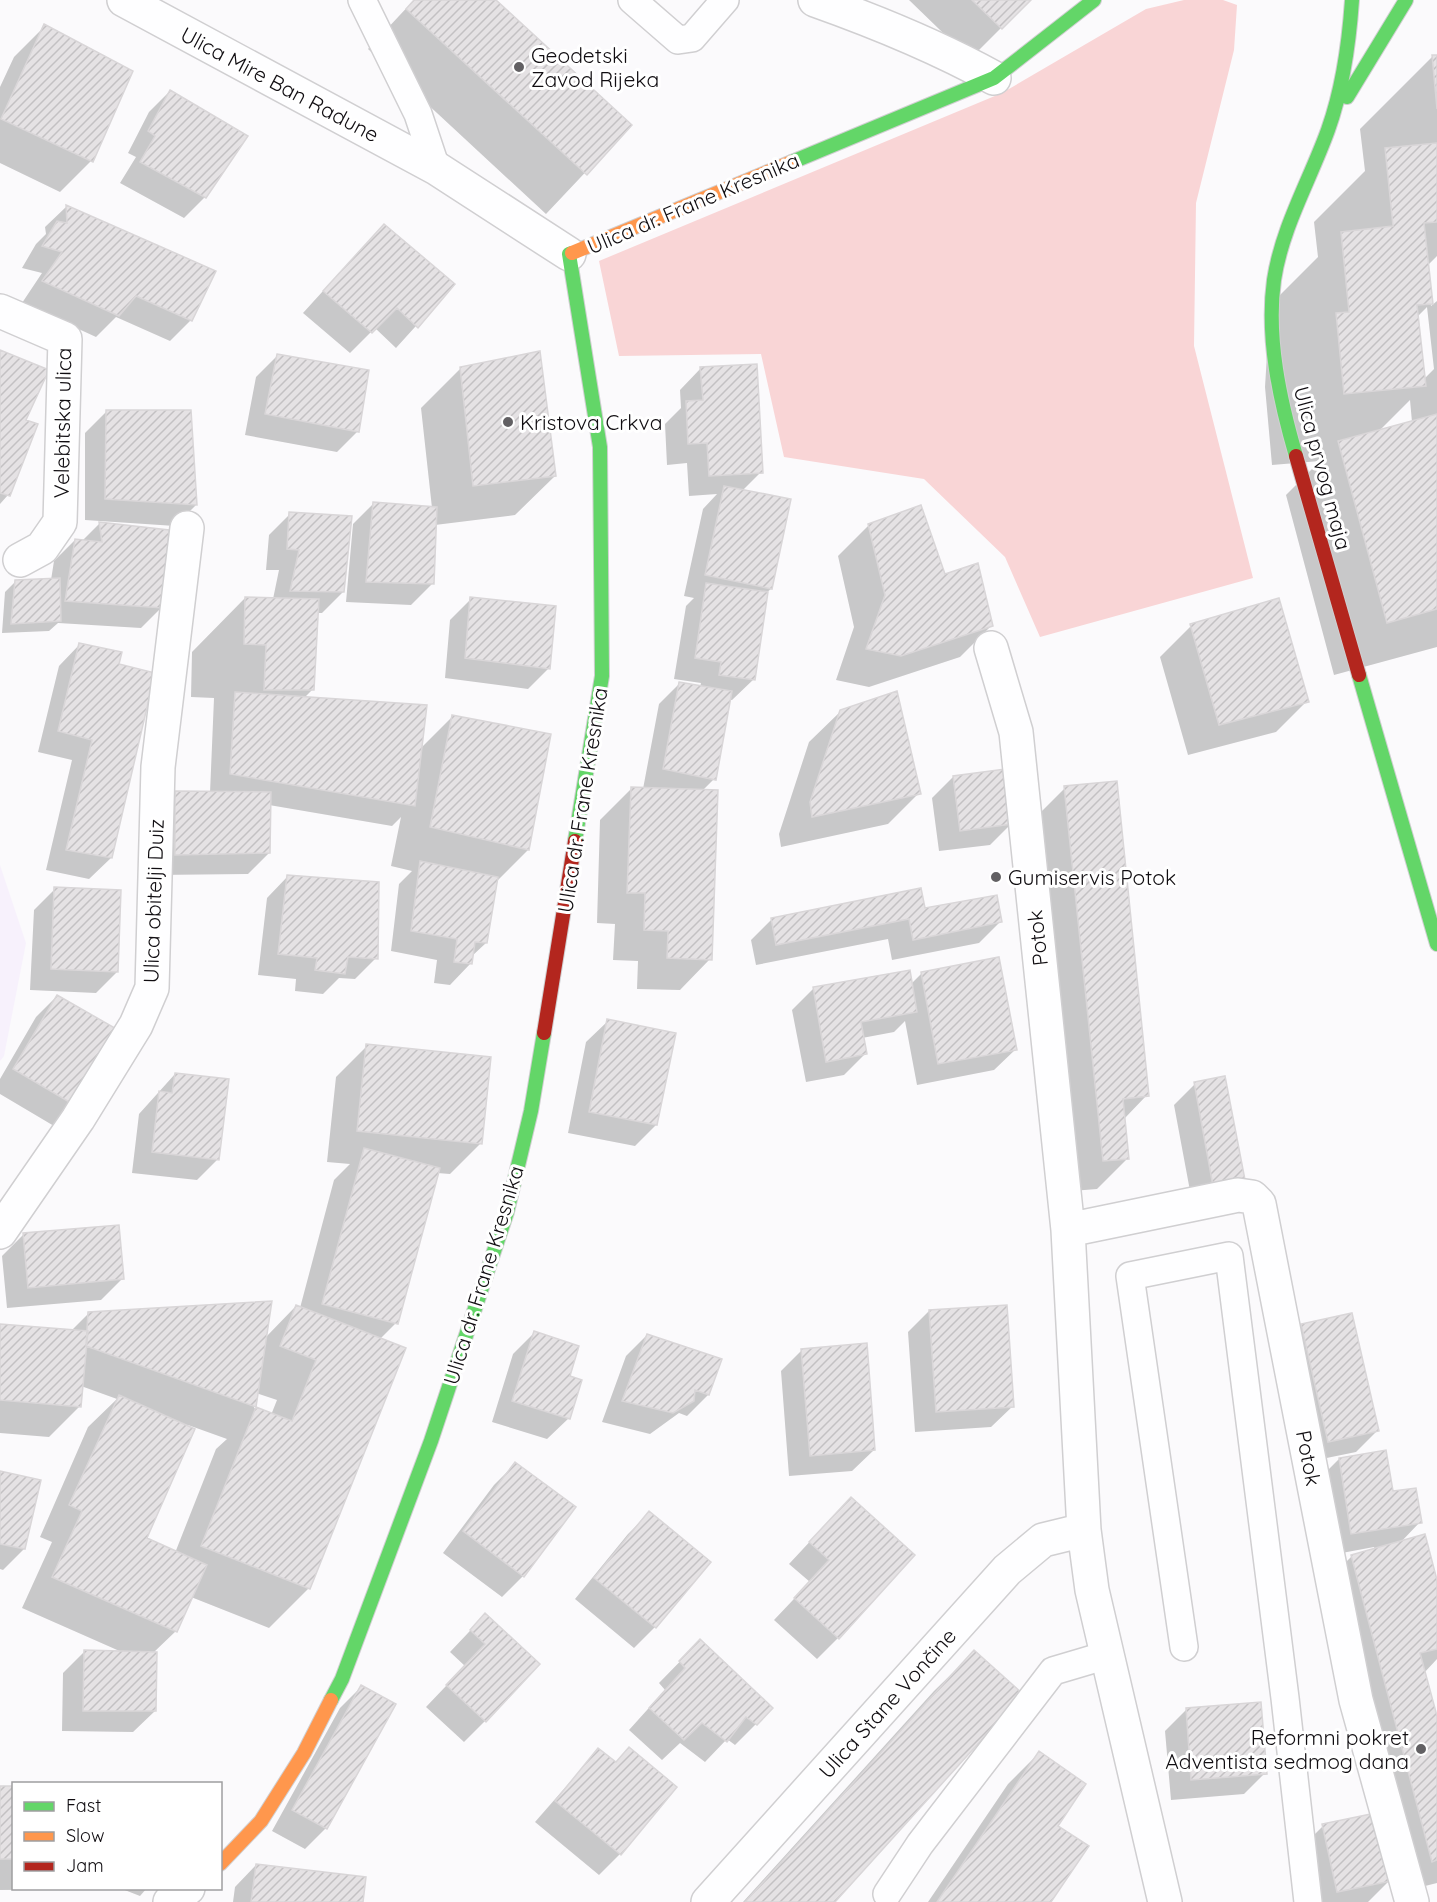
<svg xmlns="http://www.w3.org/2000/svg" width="1437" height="1902" font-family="Quicksand,sans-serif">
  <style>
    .built { fill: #f7f1fc }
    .park { fill: #f9d5d6 }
    .shadow { fill: #0003; fill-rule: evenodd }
    .building { fill: url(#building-hatch); stroke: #d9d6d8; stroke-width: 1.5 }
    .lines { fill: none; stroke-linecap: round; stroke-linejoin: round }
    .lane-casing { stroke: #d0cfd1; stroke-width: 30 }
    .street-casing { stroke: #d0cfd1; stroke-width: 36 }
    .fast-casing { stroke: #d0cfd1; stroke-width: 16 }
    .slow-casing { stroke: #d0cfd1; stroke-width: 16 }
    .jam-casing { stroke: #d0cfd1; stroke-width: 16 }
    .lane { stroke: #fefeff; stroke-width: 27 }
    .street { stroke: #fefeff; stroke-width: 33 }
    .fast { stroke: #63d668; stroke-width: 14 }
    .slow { stroke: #ff974d; stroke-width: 14 }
    .jam { stroke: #b3261e; stroke-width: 14 }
    .poi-dot { fill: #626063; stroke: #fff; stroke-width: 2 }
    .labels { text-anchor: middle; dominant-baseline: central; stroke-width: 6; stroke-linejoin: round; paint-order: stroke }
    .poi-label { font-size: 21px; fill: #100d11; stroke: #fff; text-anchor: start }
    .street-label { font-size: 21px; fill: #100d11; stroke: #fff }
  </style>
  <defs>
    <pattern id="building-hatch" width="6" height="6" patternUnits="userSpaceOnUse" patternTransform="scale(1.5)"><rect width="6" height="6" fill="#e5e2e4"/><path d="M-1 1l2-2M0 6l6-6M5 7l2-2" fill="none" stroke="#c3c1c3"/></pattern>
  </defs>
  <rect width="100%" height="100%" fill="#fbfafc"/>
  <!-- built -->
  <path class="built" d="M0,865L26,943L4,1056L0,1061Z"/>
  <!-- park -->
  <path class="park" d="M1184,0H1223L1237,5L1234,50L1196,203L1194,346L1253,578L1040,637L1005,557L924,479L784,457L761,354L619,356L599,261L1002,93L1146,9Z"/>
  <!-- shadow -->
  <path class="shadow" d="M414,0H494L630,125L546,214L368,49Z
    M909,0H1029L970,59Z
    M45,26L91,161L60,192L0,163V87L14,57Z
    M1437,56V256L1427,266L1431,306L1437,301V647L1334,675L1286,495L1320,461L1272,465L1265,387L1270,305L1318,257L1314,222L1365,171L1360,129L1432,57ZM1427,307L1434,369L1424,379L1417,317ZM1410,400L1412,422L1379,431Z
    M170,91L205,197L184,218L120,183L136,157L128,153L149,112Z
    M66,207L191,320L170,341L116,317L96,337L22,303L42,273L22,268L36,244L46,234L45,227Z
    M363,247L453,285L396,348L375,328L350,353L303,313Z
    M0,352L24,421L8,495L0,504Z
    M277,356L358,431L337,452L245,435L256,377Z
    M461,368L555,476L515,515L435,525L433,583L411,605L346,602L353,524L374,503L432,508L421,408Z
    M701,368L761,472L742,491L771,589L766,593L754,679L732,700H729L714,779L702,791L710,959L680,990L637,989L638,961L613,960L615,924L597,923L600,820L631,789H643L659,704L680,683L700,687L701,683L674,679L686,606L694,598L684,596L703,509L717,494L689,496L687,463L667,465L665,424L681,408L680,390Z
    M106,412L196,505L175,526L85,520V433Z
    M290,514L343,592L322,613H317L313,689L304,698L420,749L452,717L528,850L496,882L486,943L472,956L471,963L450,985L434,983L437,960L391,951L399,884L412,871L391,866L401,817L392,826L269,805V853L248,874L155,875L154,813L176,792L210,793L214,698L191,697L192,652L245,598L273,599L279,570H266L269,535Z
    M99,524L162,607L141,628L58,623L49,631L2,633L5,592L16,581L51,580L54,561L75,540L82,541Z
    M869,525L944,576L991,626L960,657L869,687L836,680L854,627L838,556Z
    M471,599L549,668L528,689L445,678L450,620Z
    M1191,626L1307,701L1276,732L1188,755L1160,657Z
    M80,644L118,666L111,858L89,879L46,870L72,760L38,752L59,666Z
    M841,711L919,793L888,824L781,847L779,834L809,742Z
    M953,777L1011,824L990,845L939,851L932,798Z
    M1065,788L1147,1095L1124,1119L1128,1158L1097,1189L1072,1191L1034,819Z
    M288,876L376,958L355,979L339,978L323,994L295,991L296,979L258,975L267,898Z
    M55,889L117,972L96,993L30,990L34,910Z
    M924,910L1000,922L979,943L892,960L888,939L756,965L751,940L772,919Z
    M921,974L1016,1049L994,1070L917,1085L905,1021L894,1032L862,1038L865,1054L844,1075L806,1082L792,1010L813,989L911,984Z
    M57,996L118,1032L54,1126L0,1094V1079L36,1017Z
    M608,1021L656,1125L635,1146L568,1133L586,1042Z
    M367,1046L481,1143L450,1174L437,1173L396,1323L380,1339L309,1588L269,1628L191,1597L176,1631L153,1653L155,1711L133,1732L62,1731L63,1673L84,1652L124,1653L22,1608L52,1542L40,1537L88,1427L117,1399L81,1386L80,1406L49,1437L0,1433V1326L71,1331L88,1314L265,1338L296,1306L300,1308L334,1180L350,1164L327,1162L336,1077ZM256,1393L277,1400L271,1415L254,1408ZM188,1425L227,1439L216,1449L175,1553L145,1539Z
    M175,1074L218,1159L197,1180L132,1173L139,1114Z
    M1195,1084L1243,1180L1193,1207L1174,1105Z
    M23,1235L122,1279L101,1300L7,1308L2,1256Z
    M929,1311L1013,1406L991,1427L915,1432L908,1332Z
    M1302,1325L1377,1431L1356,1452L1307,1462L1281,1346Z
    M534,1333L568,1377L569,1418L547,1439L492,1422L513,1354Z
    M647,1335L708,1395L687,1416L679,1413L650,1434L602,1422L626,1356Z
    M802,1350L874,1450L852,1471L789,1476L781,1371Z
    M1339,1459L1392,1493L1420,1522L1400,1543L1437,1586V1659L1424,1673L1437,1721V1883L1401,1892L1321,1587L1352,1556L1375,1550L1374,1547L1331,1555L1318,1480Z
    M515,1464L523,1576L502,1597L443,1553L494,1485Z
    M0,1473L24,1549L3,1570L0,1569Z
    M649,1513L655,1627L634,1648L575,1599L628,1534Z
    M830,1520L838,1638L817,1659L774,1620L810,1582L789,1564Z
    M485,1615V1721L464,1742L426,1707L465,1666L450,1652Z
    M700,1641L756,1724L735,1745L727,1739L705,1762L680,1743L662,1760L629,1730L665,1690L659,1683Z
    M974,1652L833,1902H743L934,1691Z
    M361,1687L326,1828L305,1849L272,1831L340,1708Z
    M1186,1710L1265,1773L1244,1794L1171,1800L1165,1731Z
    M629,1749L675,1787L620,1854L599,1875L535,1822L598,1750L615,1763Z
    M1039,1753L1056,1826L1049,1902H928L1008,1784Z
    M0,1787H14V1888H147L140,1896L122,1889L0,1890Z
    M1323,1826L1389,1881L1368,1902H1314L1302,1847Z
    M256,1865L361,1902H233L235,1887Z"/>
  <!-- building -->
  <path class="building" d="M414,0H496L632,125L587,175L406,9Z
    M972,0H1031L1002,29Z
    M44,24L133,71L93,162L1,119Z
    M1432,55H1437V109Z
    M170,90L248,136L206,198L140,162L155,136L148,131Z
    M1437,143V222L1424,223L1433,304L1417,305L1426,386L1344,394L1336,313L1349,312L1341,232L1393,226L1385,148Z
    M66,205L216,271L192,321L136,296L119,316L42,281L62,252L42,246L57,221L67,223Z
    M384,224L455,284L418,328L397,308L372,333L323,291Z
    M0,350L49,370L26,420L38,424L10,496L0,493Z
    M540,351L556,476L473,486L460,367Z
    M277,354L369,370L359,432L265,414Z
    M757,364L763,473L709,476L707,443L688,444L686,401L703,400L700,367Z
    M106,410H191L197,505L105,499Z
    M1437,414V609L1387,623L1338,441Z
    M724,486L791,499L772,589L705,575Z
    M373,502L437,507L434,584L366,582Z
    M921,505L945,574L978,563L993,626L901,656L866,649L885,595L868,524Z
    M289,512L352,516L344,592L290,591L299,550L287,549Z
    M99,522L169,530L163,608L65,601L75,539L102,542Z
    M60,578L61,621L11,624L15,580Z
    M706,583L768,592L755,680L719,675L721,662L695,658Z
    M245,597L319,599L314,690H264L266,645L244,644Z
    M470,597L556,606L550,669L465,658Z
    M1279,598L1309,702L1219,725L1190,624Z
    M79,643L122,652L119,664L155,673L112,858L66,850L92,740L58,731Z
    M679,682L732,691L716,780L663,769Z
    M897,691L921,794L812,817L810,802L840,710Z
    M235,692L427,705L415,806L230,774Z
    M452,715L551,734L529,850L430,827Z
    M1005,769L1012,824L960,831L953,776Z
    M1117,781L1149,1096L1123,1099L1129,1159L1103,1161L1064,786Z
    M631,787L718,790L712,960L667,958L668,931L644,930L645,893H627Z
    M175,791L271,792L270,853L175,855Z
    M420,861L498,877L487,943L475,942L472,964L454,962L457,939L411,931Z
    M287,875L379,882L378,959L348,957L345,974L315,970L317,958L278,954Z
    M54,887L121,890L118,972L51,969Z
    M921,888L925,908L997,895L1002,922L913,940L909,919L776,945L771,918Z
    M999,957L1017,1050L938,1064L921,972Z
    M910,970L917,1012L861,1022L867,1054L826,1062L813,987Z
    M57,995L120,1031L76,1106L13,1069Z
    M607,1019L676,1033L657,1125L589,1112Z
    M366,1044L491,1057L482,1144L357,1131Z
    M175,1073L229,1079L219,1160L152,1152L159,1091L172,1093Z
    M1225,1076L1245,1180L1213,1186L1194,1082Z
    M364,1148L440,1168L398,1324L322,1304Z
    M119,1225L124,1279L28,1288L23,1233Z
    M272,1301L256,1407L86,1346L88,1312Z
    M296,1305L406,1348L310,1589L201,1546L256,1407L292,1421L316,1360L280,1346Z
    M1007,1305L1014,1407L936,1412L929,1310Z
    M1352,1313L1379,1431L1328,1442L1301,1324Z
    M0,1324L88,1331L81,1407L0,1400Z
    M534,1331L579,1346L570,1376L582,1380L570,1419L512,1401Z
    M647,1334L722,1359L709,1395L695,1390L694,1401L673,1413L622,1401Z
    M867,1343L875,1450L810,1456L801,1349Z
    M119,1395L195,1429L147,1538L207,1565L177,1632L52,1577L82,1511L69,1505Z
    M1386,1450L1393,1491L1416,1488L1422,1523L1351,1534L1339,1458Z
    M515,1462L576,1507L524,1577L463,1531Z
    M0,1471L41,1480L25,1549L0,1544Z
    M851,1497L915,1555L839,1639L794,1598L829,1560L809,1542Z
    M649,1511L711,1562L656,1628L594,1578Z
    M1425,1534L1437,1580V1649L1420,1653L1437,1716V1860L1432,1862L1351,1555Z
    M485,1613L540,1664L486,1722L446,1685L485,1644L470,1630Z
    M700,1639L773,1708L757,1725L746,1717L727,1742L702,1723L684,1740L649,1708L685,1668L679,1661Z
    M84,1650L157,1652L156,1711H83Z
    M974,1650L1023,1694L835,1902H745Z
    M361,1685L396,1704L327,1829L292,1810Z
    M1261,1702L1267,1774L1191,1780L1186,1708Z
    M629,1747L677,1787L621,1855L555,1801L598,1748L616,1762Z
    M1039,1751L1086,1784L1058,1826L1089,1846L1051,1902H937Z
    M0,1786H14V1859H0Z
    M1376,1813L1391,1881L1337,1892L1322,1824Z
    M256,1864L366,1877L363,1902H251Z"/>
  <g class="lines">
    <defs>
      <path id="lane" d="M362,0L418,114L436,168
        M632,0L678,40L692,38L725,0
        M1184,1647L1130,1276L1229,1256L1285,1698L1308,1902
        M887,1894L920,1844L1053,1671L1107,1655"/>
      <path id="street" d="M124,0L436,168L569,254
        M815,0C877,22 936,46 994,78
        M0,311L65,339L60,522L42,548L20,560
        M991,648L1016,732L1068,1230L1084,1530L1092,1590L1165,1902
        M1068,1230L1238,1195L1252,1197L1259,1204L1356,1700L1412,1902
        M0,1232L78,1119L136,1025L152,988L158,767L187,528
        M170,1902L188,1888
        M708,1902L1007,1570L1043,1540L1084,1530"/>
      <path id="fast" d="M1347,97L1406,0
        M792,162L994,78L1094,0
        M572,253L569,254L600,447L602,676L575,841
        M1296,456C1280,401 1266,338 1274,280C1282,227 1310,180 1328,130C1343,88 1349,44 1352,0
        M1359,675L1437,944
        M331,1700L342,1679L431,1441L507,1212L531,1111L544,1033"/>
      <path id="slow" d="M572,253L792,162
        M220,1864L261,1821L304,1753L331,1700"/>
      <path id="jam" d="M1296,456L1359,675
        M544,1033L575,841"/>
    </defs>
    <!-- lane casing -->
    <use href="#lane" class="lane-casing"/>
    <!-- street casing -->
    <use href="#street" class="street-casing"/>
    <!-- fast casing -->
    <use href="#fast" class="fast-casing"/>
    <!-- slow casing -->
    <use href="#slow" class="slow-casing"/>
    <!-- jam casing -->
    <use href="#jam" class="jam-casing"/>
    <!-- lane -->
    <use href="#lane" class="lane"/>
    <!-- street -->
    <use href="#street" class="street"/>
    <!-- fast -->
    <use href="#fast" class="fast"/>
    <!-- slow -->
    <use href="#slow" class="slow"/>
    <!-- jam -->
    <use href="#jam" class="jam"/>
  </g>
  <!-- markers -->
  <g class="poi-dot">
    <circle cx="519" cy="67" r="6"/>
    <circle cx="508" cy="422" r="6"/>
    <circle cx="996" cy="877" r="6"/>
    <circle cx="1421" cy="1749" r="6"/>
  </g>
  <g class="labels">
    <!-- poi labels -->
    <g class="poi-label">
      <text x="531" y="55">Geodetski<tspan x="531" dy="24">Zavod Rijeka</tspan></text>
      <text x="520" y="422">Kristova Crkva</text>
      <text x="1008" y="877">Gumiservis Potok</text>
      <text x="1409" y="1737" text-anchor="end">Reformni pokret<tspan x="1409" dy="24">Adventista sedmog dana</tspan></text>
    </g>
    <!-- street labels -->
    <g class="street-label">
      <text transform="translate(280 84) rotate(28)">Ulica Mire Ban Radune</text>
      <text transform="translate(693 203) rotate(-23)">Ulica dr. Frane Kresnika</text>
      <text transform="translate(62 423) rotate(-89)">Velebitska ulica</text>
      <text transform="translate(1323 468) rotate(75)">Ulica prvog maja</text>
      <text transform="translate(582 800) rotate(-81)">Ulica dr. Frane Kresnika</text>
      <text transform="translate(153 901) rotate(-88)">Ulica obitelji Duiz</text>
      <text transform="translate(1037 938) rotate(-96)">Potok</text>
      <text transform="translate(483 1275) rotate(-73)">Ulica dr. Frane Kresnika</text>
      <text transform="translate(1309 1458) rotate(79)">Potok</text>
      <text transform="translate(887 1703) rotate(-48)">Ulica Stane Vončine</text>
    </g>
  </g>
  <!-- legend -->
  <rect x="12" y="1782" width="210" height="108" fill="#ffffff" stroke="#9f9ea0" stroke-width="1.5"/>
  <rect x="24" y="1802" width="30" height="9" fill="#63d668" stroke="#9f9ea0" stroke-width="1.5"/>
  <text x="66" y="1812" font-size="18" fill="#100d11">Fast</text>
  <rect x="24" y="1832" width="30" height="9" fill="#ff974d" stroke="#9f9ea0" stroke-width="1.5"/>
  <text x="66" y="1842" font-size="18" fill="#100d11">Slow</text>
  <rect x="24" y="1862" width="30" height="9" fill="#b3261e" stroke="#9f9ea0" stroke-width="1.5"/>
  <text x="66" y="1872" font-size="18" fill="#100d11">Jam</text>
</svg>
